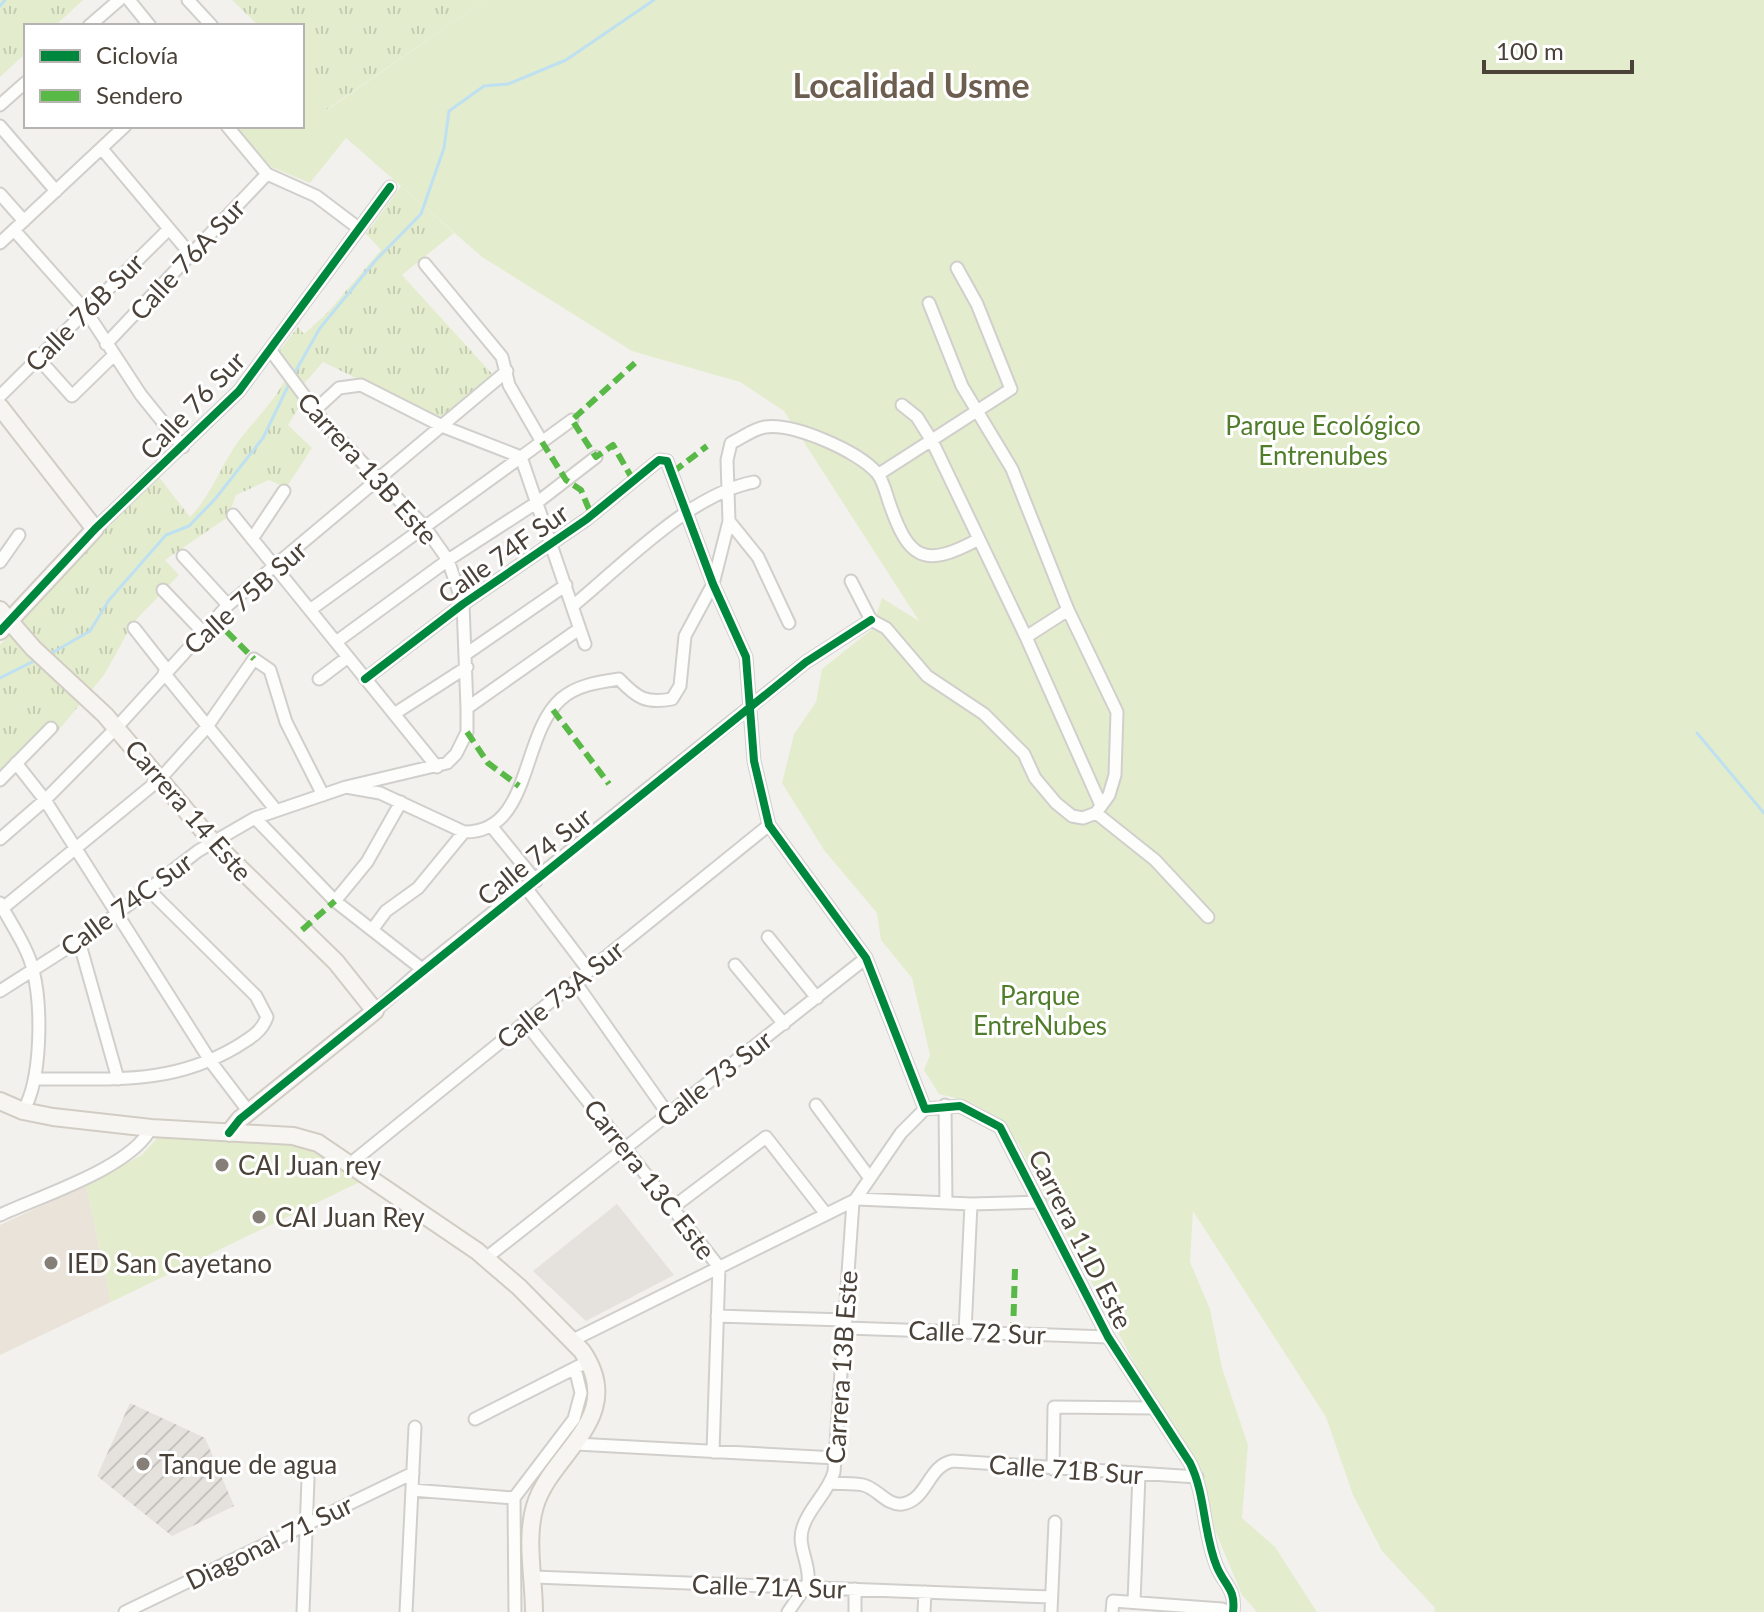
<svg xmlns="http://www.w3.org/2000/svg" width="1764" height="1612" font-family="Lato,sans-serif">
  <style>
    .industrial { fill: url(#industrial-furrows) }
    .education { fill: #e9e3d9 }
    .grass { fill: url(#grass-tufts) }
    .park { fill: #e3edce }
    .parking { fill: #e5e2de }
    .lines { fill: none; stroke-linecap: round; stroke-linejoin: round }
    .stream { stroke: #bee0f0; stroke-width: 3 }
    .street-casing { stroke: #d1cfcb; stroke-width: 15 }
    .secondary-casing { stroke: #d2cdc4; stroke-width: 20 }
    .street { stroke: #fdfdfc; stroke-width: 11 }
    .secondary { stroke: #f7f5f1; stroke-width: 16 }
    .quiet { stroke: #58b947; stroke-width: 6; stroke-dasharray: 12 6; stroke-linecap: butt }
    .cycleway-casing { stroke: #fff; stroke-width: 13 }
    .cycleway { stroke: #00873e; stroke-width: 8 }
    .poi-dot { fill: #857f78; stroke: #fff; stroke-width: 3 }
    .labels { text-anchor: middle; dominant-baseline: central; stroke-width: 6; stroke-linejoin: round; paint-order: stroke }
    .street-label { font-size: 26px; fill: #4a4239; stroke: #fff }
    .park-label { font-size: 26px; fill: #507d2a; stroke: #fff }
    .poi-label { font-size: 26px; fill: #4a4239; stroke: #fff; text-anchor: start }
    .district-label { font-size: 34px; font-weight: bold; fill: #6d5f50; stroke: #fff }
  </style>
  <defs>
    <pattern id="industrial-furrows" width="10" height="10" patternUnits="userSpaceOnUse" patternTransform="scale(2)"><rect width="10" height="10" fill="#e5e1dd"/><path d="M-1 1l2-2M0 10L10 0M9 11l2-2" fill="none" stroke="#c6c2be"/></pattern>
    <pattern id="grass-tufts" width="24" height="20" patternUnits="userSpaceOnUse" patternTransform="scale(2)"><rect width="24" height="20" fill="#e3edce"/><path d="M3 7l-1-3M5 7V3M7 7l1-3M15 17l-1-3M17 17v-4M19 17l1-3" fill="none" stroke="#c4ccb2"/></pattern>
  </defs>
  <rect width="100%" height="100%" fill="#f3f1ed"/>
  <!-- industrial -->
  <path class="industrial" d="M130,1403L205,1438L234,1506L172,1536L97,1476Z"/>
  <!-- education -->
  <path class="education" d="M86,1185L111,1302L0,1355V1225Z"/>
  <!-- grass -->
  <path class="grass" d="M0,0H83L55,26H26V53L0,77Z
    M232,0H485L326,110L302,84V26H259Z
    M401,186L454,233L402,275L494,376L444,421L323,362L303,385L308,392L288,425L312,448L286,488L269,480L236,495L228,517L165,560L179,575L133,623L104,675L58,731L51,724L0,777V645L92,540L159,477L190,517C210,496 218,473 233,449C252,420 279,400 290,368L278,352L298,327L304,334L327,313L381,250L366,234Z"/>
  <!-- park -->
  <path class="park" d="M485,0H1764V1612H1434L1435,1608L1382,1551L1353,1495L1326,1417L1193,1211L1190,1262L1210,1309L1222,1368L1248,1445L1242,1518L1275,1547L1317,1612H1257L1242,1595L1214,1528L1200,1470L1157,1406L1019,1145C994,1112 980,1103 939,1094L924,1070L930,1055L912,978L881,940L877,913L824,850L782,783L794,734L816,702L822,669L871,630L882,598L919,621L784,411L740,382L632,351L482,257L346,138L310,183L264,164L232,126H302V84L327,110Z
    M157,1138L290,1145L314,1152L360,1182L111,1302L86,1185L142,1155Z"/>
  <!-- parking -->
  <path class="parking" d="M617,1204L674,1275L586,1321L533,1271Z"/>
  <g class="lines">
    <!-- stream -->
    <path class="stream" d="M0,6L5,0
      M294,374L320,328L375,261L421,214L444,148L449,111L484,86L508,84L566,60L654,0
      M50,654L90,631L109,600L166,535L189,526L216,498L263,438L289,384
      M0,678L36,660
      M1697,733L1764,813"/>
    <defs>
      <path id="street" d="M129,0L150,26
        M188,0L212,26
        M89,26L119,0
        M0,105L26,82
        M0,126L56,191
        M227,126L267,174L316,196L357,227
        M102,149L192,256
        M0,194L24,221
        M14,230L86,311L141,395L183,447
        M0,243L125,126
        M425,264L502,357L509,385L542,442
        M929,303L962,386L1012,469L1068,610L1117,712L1115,775L1109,795L1096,813
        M106,344L267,174
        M38,358L72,396L114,355
        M0,396L169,229
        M902,405L917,417L932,441L1026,637L1100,803
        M314,411L339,388L361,385L444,427L521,457L585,644
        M879,474L1011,389L977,304L957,268
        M233,515L437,767
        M729,521L758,557L789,623
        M95,529L239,391L390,187
        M252,539L284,491
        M183,556L228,605
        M0,562L19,535
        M851,581L871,620L886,628L927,676L984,714L1024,754L1035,778L1056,803L1072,816L1083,818L1096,813
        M163,590L202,631
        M574,605C625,563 690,494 754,482
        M310,610L572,420
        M134,628L167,670
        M1026,637L1068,610
        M336,642L448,560L539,501L596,457
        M466,654L566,585
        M164,673L276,810
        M319,679L348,657
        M365,679L463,604L587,519L659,460L667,461L713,584L746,657L754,761L769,825L866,958L925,1109
        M467,708L579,629
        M394,714L467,667
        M16,763L45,800L211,1062L249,1112
        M0,780L51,728
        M346,787L380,793L464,832C532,833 520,735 561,699C577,685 599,682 619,679C637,698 646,704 672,699L680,686L685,636L713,584L729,521L727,460L731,443C742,438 753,429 765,427C794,423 858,451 877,473C883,480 886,493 889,502C908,557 922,570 977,540
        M1096,813L1155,860L1208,917
        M255,818L335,901L422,969
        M492,827L536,881
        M0,839L45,800L117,727L228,605L507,371
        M527,889L589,971
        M335,901L367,862L401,802
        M0,903C11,924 28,948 33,970C42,1006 42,1080 23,1111
        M3,908L160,779L206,728L254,659L270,670L286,722L323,795
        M372,930L386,911L418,888L464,832
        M768,937L817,998
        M79,941L118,1079
        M735,965L784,1024
        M575,982L668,1114
        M0,991L97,929L198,851L255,818L346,787L447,763L456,754L467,732V708L463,604L448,560L424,526L326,425L271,351
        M375,1011L422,969L806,662L871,620
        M525,1022L719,1267L713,1452
        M36,1079C110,1078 170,1086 236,1047C250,1038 261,1033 267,1017L256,996L148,889
        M816,1105L869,1177
        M945,1105L946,1203
        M925,1109L960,1106L1000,1127L1108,1337L1190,1463C1206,1495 1203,1534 1217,1567C1225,1586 1236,1589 1233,1612
        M351,1163L769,825
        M857,1199L971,1204L1040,1202
        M672,1208L766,1137L826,1214
        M0,1215C40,1196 131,1168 151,1128
        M486,1258L866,958
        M717,1316L846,1320
        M846,1328L1108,1337
        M965,1332L971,1204
        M573,1340L855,1200L901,1133L925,1109
        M475,1419L581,1365
        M576,1444L836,1458
        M1053,1469L1054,1407L1153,1408
        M831,1483C841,1484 853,1483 863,1485C877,1488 887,1506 902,1504C927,1501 928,1465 953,1461L1197,1477
        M412,1490L514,1498
        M534,1577L1051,1597
        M1134,1602L1139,1474
        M125,1612L413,1473
        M303,1612L308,1479
        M406,1612L415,1427
        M515,1612L514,1498L574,1419L581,1393L575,1368
        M788,1612L808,1583C811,1564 796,1546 803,1527C809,1507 828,1493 834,1472L853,1202
        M855,1612V1589
        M924,1612L925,1592
        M1051,1612L1055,1522
        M1112,1612L1113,1601L1222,1609L1229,1612"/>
      <path id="secondary" d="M0,407L95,529L0,631
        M0,610L33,648L105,715L212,841L336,962L375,1011L240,1119L229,1133
        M0,1101L23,1111L53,1117L151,1128L293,1136L318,1143L477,1251L519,1287L582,1351C628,1418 551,1452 535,1506C525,1539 534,1578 534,1612"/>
    </defs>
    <!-- street casing -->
    <use href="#street" class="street-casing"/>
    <!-- secondary casing -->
    <use href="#secondary" class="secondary-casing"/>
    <!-- street -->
    <use href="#street" class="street"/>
    <!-- secondary -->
    <use href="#secondary" class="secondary"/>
    <!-- quiet -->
    <path class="quiet" d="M542,442L566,480L581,490L591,514
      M673,472L707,446
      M633,480L613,445L596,457L572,420L635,363
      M214,619L254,659
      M553,710L609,784
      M467,732L488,763L519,786
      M302,930L335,901
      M1013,1334L1015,1269"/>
    <defs>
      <path id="cycleway" d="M0,631L95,529L239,391L390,187
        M365,679L463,604L587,519L659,460L667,461L713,584L746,657L754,761L769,825L866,958L925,1109L960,1106L1000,1127L1108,1337L1190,1463C1206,1495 1203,1534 1217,1567C1225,1586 1236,1589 1233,1612
        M229,1133L240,1119L806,662L871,620"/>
    </defs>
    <!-- cycleway casing -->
    <use href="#cycleway" class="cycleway-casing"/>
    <!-- cycleway -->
    <use href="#cycleway" class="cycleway"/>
  </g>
  <!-- markers -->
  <g class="poi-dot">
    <circle cx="222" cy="1165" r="8"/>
    <circle cx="259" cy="1217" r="8"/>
    <circle cx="51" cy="1263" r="8"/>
    <circle cx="143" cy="1464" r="8"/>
  </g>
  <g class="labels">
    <!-- street labels -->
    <g class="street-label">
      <text transform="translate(187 259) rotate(-47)">Calle 76A Sur</text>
      <text transform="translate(84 312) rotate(-45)">Calle 76B Sur</text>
      <text transform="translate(192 405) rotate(-46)">Calle 76 Sur</text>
      <text transform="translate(368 468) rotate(48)">Carrera 13B Este</text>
      <text transform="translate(503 553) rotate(-35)">Calle 74F Sur</text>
      <text transform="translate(245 597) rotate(-42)">Calle 75B Sur</text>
      <text transform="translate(189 810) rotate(49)">Carrera 14 Este</text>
      <text transform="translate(534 856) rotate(-39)">Calle 74 Sur</text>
      <text transform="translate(126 904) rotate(-36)">Calle 74C Sur</text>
      <text transform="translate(560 994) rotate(-39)">Calle 73A Sur</text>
      <text transform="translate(714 1078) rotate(-38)">Calle 73 Sur</text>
      <text transform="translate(650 1179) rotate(52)">Carrera 13C Este</text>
      <text transform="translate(1081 1239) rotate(63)">Carrera 11D Este</text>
      <text transform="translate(977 1332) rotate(2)">Calle 72 Sur</text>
      <text transform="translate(841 1367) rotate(-86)">Carrera 13B Este</text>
      <text transform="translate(1066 1469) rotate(4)">Calle 71B Sur</text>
      <text transform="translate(269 1542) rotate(-26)">Diagonal 71 Sur</text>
      <text transform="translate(769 1586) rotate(2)">Calle 71A Sur</text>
    </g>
    <!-- park labels -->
    <g class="park-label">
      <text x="1323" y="425">Parque Ecológico<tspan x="1323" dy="30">Entrenubes</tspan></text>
      <text x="1040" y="995">Parque<tspan x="1040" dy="30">EntreNubes</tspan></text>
    </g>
    <!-- poi labels -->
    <g class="poi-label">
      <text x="238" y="1165">CAI Juan rey</text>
      <text x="275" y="1217">CAI Juan Rey</text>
      <text x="67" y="1263">IED San Cayetano</text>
      <text x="159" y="1464">Tanque de agua</text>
    </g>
    <!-- district labels -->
    <g class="district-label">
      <text x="911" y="84">Localidad Usme</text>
    </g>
  </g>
  <!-- legend -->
  <rect x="24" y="24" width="280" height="104" fill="#ffffff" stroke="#b7b3b0" stroke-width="2"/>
  <rect x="40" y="50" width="40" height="12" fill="#00873e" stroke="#b7b3b0" stroke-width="2"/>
  <text x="96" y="64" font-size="24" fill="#4a4239">Ciclovía</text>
  <rect x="40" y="90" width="40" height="12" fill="#58b947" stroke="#b7b3b0" stroke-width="2"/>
  <text x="96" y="104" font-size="24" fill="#4a4239">Sendero</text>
  <!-- scale -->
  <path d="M1484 60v12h148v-12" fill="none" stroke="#4a4239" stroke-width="4"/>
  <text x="1496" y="60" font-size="24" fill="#4a4239" stroke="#ffffff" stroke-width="6" paint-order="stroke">100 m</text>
</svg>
